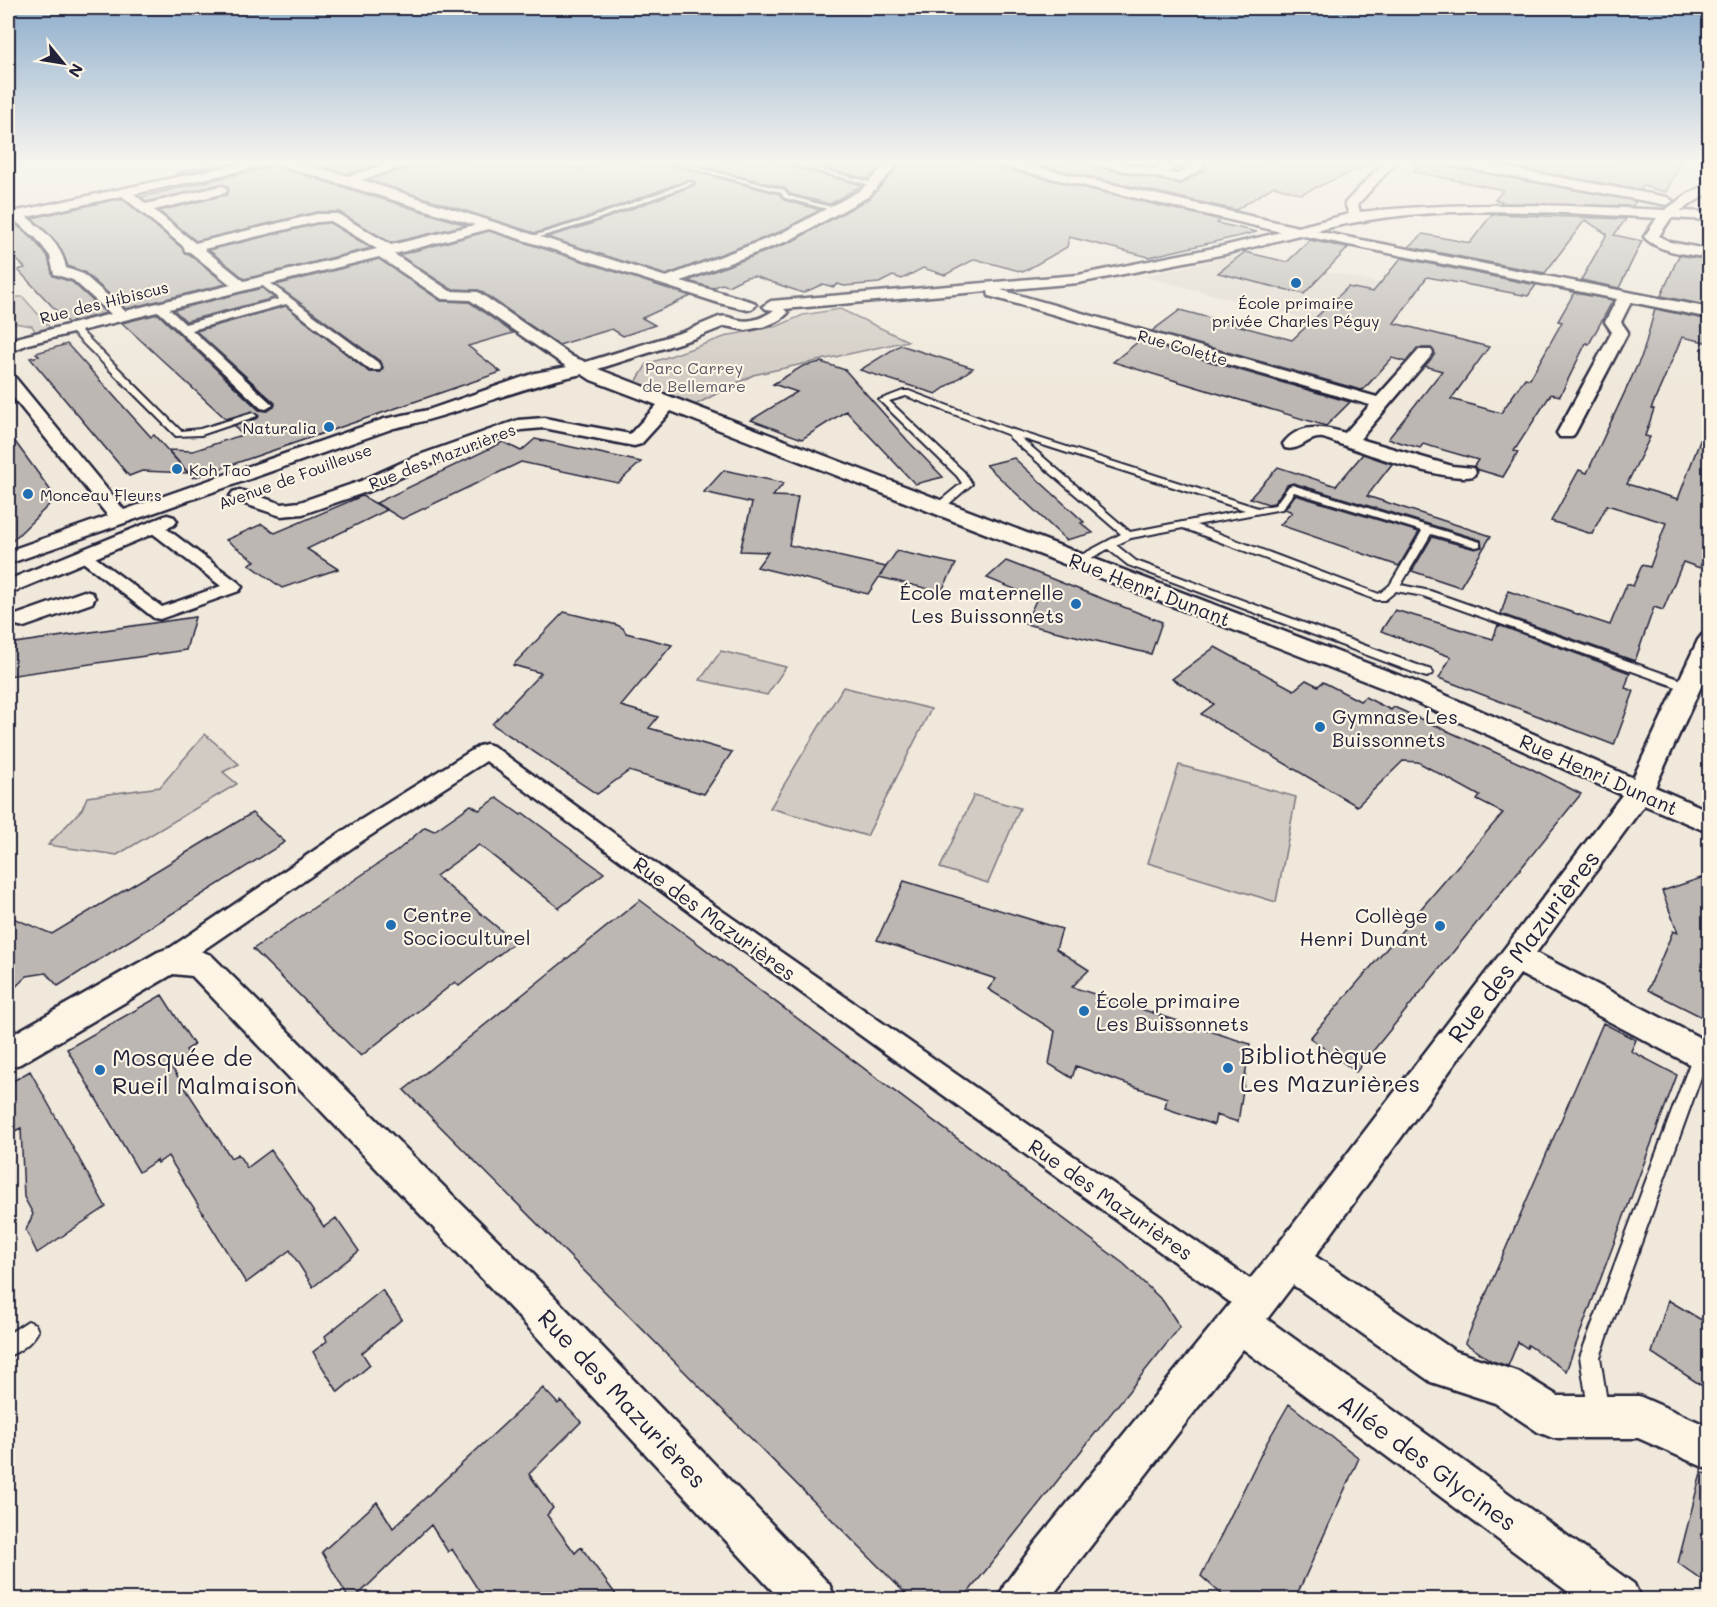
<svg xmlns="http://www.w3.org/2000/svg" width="1717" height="1607" font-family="Mali,sans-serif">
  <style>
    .built { fill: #e0d9cf }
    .green { fill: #d1cbc3; stroke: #7a767f; stroke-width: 1.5 }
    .building { fill: #bcb7b3; stroke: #22223b; stroke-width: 1.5 }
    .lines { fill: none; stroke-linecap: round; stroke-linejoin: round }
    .service-casing { stroke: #22223b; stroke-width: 4 }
    .pedestrian-casing { stroke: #22223b; stroke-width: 5 }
    .minor-casing { stroke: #22223b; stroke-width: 5 }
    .service { fill: #fcf5e5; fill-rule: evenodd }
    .pedestrian { fill: #fcf5e5; fill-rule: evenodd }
    .minor { fill: #fcf5e5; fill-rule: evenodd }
    .poi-dot { fill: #1f6fb2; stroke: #fcf5e5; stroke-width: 2 }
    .labels { text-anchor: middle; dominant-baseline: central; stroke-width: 4.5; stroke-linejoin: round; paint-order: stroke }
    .far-street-label { font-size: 16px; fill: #22223b; stroke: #fcf5e5 }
    .far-poi-label { font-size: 16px; fill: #22223b; stroke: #fcf5e5; text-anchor: start }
    .far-park-label { font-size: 16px; fill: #575564; stroke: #fcf5e5 }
    .street-label { font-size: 20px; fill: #22223b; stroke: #fcf5e5 }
    .poi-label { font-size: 20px; fill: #22223b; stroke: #fcf5e5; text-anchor: start }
    .near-street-label { font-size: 24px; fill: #22223b; stroke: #fcf5e5 }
    .near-poi-label { font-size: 24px; fill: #22223b; stroke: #fcf5e5; text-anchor: start }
  </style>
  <rect width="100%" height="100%" fill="#efe8db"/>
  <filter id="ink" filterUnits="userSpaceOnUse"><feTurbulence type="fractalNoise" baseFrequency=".0167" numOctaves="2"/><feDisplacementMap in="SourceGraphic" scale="12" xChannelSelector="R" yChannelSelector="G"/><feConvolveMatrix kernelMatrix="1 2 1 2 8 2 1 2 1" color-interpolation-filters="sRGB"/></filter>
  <g filter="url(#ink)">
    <!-- built -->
    <path class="built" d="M1246,253L1412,291L1370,336L1143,276Z"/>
    <!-- green -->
    <path class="green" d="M8,297H23L52,330L36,333L32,326L8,322Z
      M840,309L908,341L753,375L695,405L636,382L647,364L730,335L778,326L803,315Z
      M721,651L786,667L767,695L700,680Z
      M843,687L931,709L867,836L770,808Z
      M205,734L239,764L223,772L237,784L117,855L48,845L82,809L87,797L160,787Z
      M1179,765L1296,797L1276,902L1148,863Z
      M974,795L1020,808L988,883L940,868Z"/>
    <!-- building -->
    <path class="building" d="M210,161H244L178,175L176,173L210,166Z
      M300,161H390L348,174Z
      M416,161H551L578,169L603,161H662L663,163L779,194L784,200L820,210L779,232L666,275L547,237L588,225L695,185L694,181L688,180L582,219L535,233L368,180L413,166Z
      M681,161H777L778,163L862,185L830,204L790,194L785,188Z
      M796,161L829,167L844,161H870L883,164L868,179Z
      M912,161H988L995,167L1221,220L1217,223L1257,232L1149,257L1069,237L1067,247L1023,272L975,259L945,275L923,268L902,279L893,276L879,283L844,286L838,284L833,287L823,284L803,293L754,276L746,277L728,286L722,284L712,288L688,281L791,242L870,198L899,166Z
      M1019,161H1081L1097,167L1180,184L1206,169L1205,163L1198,161H1377L1301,194L1274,186L1236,210Z
      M1415,161H1442L1450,167L1636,201L1633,206L1500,203L1502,201L1495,200L1503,190L1414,172Z
      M1479,161H1681L1666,192L1643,186L1641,190Z
      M273,164L275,166L466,225L391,243L339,212H317L196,241L159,211L226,195L229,191L227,186L220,184L147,202L141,197L268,167Z
      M113,200H124L182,248L185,253L189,254L226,284L126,309L84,272L68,266L58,244L32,218Z
      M1492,214L1626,219L1614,235L1642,241L1619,288L1581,280L1607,234L1585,220L1545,273L1409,247L1423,234L1470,243Z
      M13,222L34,240L48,257L53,276L72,282L106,313L68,323L18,270L25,268L8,251V223Z
      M330,223L371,248L245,279L209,250L317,224Z
      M489,231L691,296L642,318L655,325L623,336L612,329L559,345L479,290L451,289L399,255Z
      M1310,240L1348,248L1304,294L1218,273L1245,252L1287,262Z
      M1679,255L1710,260V306L1661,296Z
      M1401,258L1536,285L1528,296L1427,277L1394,323L1489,347L1451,399L1501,413L1525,378L1530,379L1562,322L1558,321L1574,293L1613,300L1589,344L1586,343L1560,396L1551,394L1514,451L1518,452L1503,477L1476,469L1474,466L1478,460L1423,444L1420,448L1388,439L1442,371L1425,366L1435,354L1431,348H1417L1406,362L1392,358L1364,389L1361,390L1152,331L1180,310L1292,340L1348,287L1373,292Z
      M379,259L441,301L469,302L513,333L468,346L501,372L193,478L168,450L193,451L242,435L234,426L258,418L259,416L252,411L226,419L122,323L158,314L259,410L267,411L274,407L275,403L196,331L286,306L369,372H381L383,368L381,362L276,285Z
      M262,288L274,298L186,321L174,310Z
      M1655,309L1710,320V343L1682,337L1651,409H1654L1645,436L1650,437L1627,484L1678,499L1707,422H1710V567L1701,564L1700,568L1683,562L1663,610L1654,607L1635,661L1501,614L1508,591L1610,625L1627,584L1633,586L1642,565L1650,567L1666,523L1607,505L1592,534L1551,521L1579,470L1587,473L1643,353Z
      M1139,341L1350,402L1326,426L1113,362Z
      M67,344L151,437L154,435L188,473L142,471L129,476L30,358L39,356L36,353Z
      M900,345L973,368L936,394L860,370Z
      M821,362L845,370L908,441L943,477L915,484L846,411L802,439L751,420L797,392L773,384L803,366Z
      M8,432L56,498L8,545Z
      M535,439L641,462L618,483L521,462L402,519L376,503L503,442L521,451Z
      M1363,454L1392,464L1367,496L1491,536L1460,587L1412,571L1432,537L1475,549L1482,547L1481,540L1293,483L1287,485L1274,503L1268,504L1250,498L1278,467L1336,486Z
      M1014,458L1084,522L1081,523L1093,533L1066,540L986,465Z
      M724,470L784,483L773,496L798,497L789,545L886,567L868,594L757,567L768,552L740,551L752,503L704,492Z
      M1295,495L1419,532L1399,566L1280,525L1292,512L1285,509Z
      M362,496L387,510L307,549L338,569L282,588L249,564L255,561L226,540L262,524L275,533Z
      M897,551L956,564L941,592L879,577Z
      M1006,561L1162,622L1151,654L1025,624L1037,598L987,578Z
      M1395,610L1493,639L1498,625L1630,673L1625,688L1634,691L1614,745L1439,678L1451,657L1381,631Z
      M564,612L617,625L623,628L626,633L672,645L621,706L658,717L649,728L732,752L704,794L629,771L597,794L492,724L541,673L513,665Z
      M195,617L186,650L8,676V644Z
      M1215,647L1294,690L1306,680L1318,686L1323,682L1360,701L1365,697L1391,710L1394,707L1530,768L1581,794L1356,1072L1310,1038L1503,813L1477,800L1480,796L1418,762L1403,761L1357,806L1201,714L1214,704L1172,679Z
      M497,798L521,815L523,813L604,873L559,908L479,845L436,876L515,942L459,986L455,982L361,1056L253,949L397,851L425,827L434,831L471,805L479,810Z
      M252,813L285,842L58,986L46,973L27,976L8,994V916L52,934Z
      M1710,875V1021L1648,990L1673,931L1678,933L1662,891Z
      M904,881L1062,929L1056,949L1089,970L1072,987L1250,1044L1238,1122L1216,1115L1214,1125L1165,1108L1167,1098L1076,1066L1072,1078L1049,1064L1055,1031L988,989L996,979L877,940Z
      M640,900L1124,1264L1163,1301L1180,1327L963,1599H911L404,1090Z
      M162,995L194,1045L186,1050L190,1057L172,1068L231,1158L238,1154L247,1168L271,1150L324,1227L336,1218L359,1251L313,1287L290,1250L246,1283L168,1156L158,1163L157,1160L139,1172L67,1049Z
      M1603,1023L1636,1040L1631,1051L1677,1075L1566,1371L1528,1345L1527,1348L1518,1342L1508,1366L1492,1361L1465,1343Z
      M30,1071L106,1207L37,1253L26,1230L33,1214L24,1197L21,1128L8,1134V1084Z
      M382,1290L402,1319L362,1353L370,1365L338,1392L313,1352L327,1341L325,1336Z
      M1668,1300L1710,1325V1391L1652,1353Z
      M543,1388L558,1404L561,1401L581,1422L529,1474L553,1508L547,1515L575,1553L581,1547L619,1599H484L452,1549L448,1552L431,1525L354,1599H349L322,1552L377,1502L393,1528Z
      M1289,1404L1359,1458L1295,1599H1227L1201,1576L1266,1444Z
      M1701,1473L1710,1474V1586L1678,1563Z"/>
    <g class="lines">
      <defs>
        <path id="service" d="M664,161H673L784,190L789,196L838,209L835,211L785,198L780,192Z
          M779,161H788L877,184L874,186Z
          M689,182L694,183L587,223L529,240L526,238L583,221Z
          M70,326H76L181,431L200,429L253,413L257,416L201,435L176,436L70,330Z
          M903,391H909L1004,427L1258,508L1275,505L1289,486L1292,485L1480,542V546L1476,547L1431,534L1401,585L1430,591L1693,684L1695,687L1693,690H1685L1423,596L1396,591L1385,600H1377L1183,528L1131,538L1116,545L1136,561L1431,670L1433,673L1427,677L1423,676L1128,565L1108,549L1082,563H1074V559L1121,534L1010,438L1009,435L906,396L889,401L964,472L972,484L943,509H935V505L962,483L957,476L879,400ZM1021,438L1245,510L1130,532ZM1294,492L1422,531L1390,585L1379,594L1196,525L1282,509Z
          M1701,1048L1707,1050L1709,1055L1600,1357L1609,1414L1606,1421L1599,1424L1592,1421L1589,1414L1580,1357L1693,1055L1695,1050Z
          M28,1321L35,1324L38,1331C33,1342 19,1352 8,1356V1334Z"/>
        <path id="pedestrian" d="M263,278L380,364L381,367L380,370H370L286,304L192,330L273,405L266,409L261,408L154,307L160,303L164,304L185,324L279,299L259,283V279Z
          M153,521L159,523L239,583L242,587L239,591L160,619L154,618L74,555L82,550L88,552L162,607L221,586L147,529L145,526Z
          M486,744L493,746L692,890L1267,1291L1271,1302L1267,1313L1256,1317L1245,1313L676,902L486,761L362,841L177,968L169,971L161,968L157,961L161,954L346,829L479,746Z"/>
        <path id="minor" d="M253,161H274L268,165L134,194L146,204L221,186L225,187L227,190L225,193L154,210L195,243L317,214H338L391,245L475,225L276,164L274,161H292L348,176L397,161H414L412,164L361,180L666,277L780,234L861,190L889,161H901L869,196L790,240L681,281L753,302L756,305L753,308L748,310L719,303L489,229L394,254L450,291L478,292L573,357L586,362L683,332L719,317C728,315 732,319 739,320C752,323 764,317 774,310L766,309L763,306L771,301L1078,275L1224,246L1281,232L996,165L990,161H1010L1298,227L1349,214L1345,203L1385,161H1397L1358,204L1360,212C1462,201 1563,205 1665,210L1688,194L1710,183V192L1680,211L1710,212V220L1671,218L1659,236L1670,242L1710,250V258C1689,254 1659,253 1644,237L1657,218C1544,212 1427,202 1316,231L1710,308V318L1631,302L1621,322L1628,332L1575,433L1572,437H1560L1557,433L1612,332L1605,322L1617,299L1299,235L1225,254L1078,283L1001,290L1377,397L1419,350H1431L1433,353L1431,356L1360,439L1452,466L1473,468L1476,472L1473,476C1443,483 1355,449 1323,438C1307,436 1301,452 1285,448L1283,444C1298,423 1323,426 1345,433L1370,405L989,296L988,291L784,309L788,313L780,320L766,326L746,330L725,326L695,338L598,369L1411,680L1633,778L1698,640L1702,635L1710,633V667L1655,787L1710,811V833L1644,805L1536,953L1710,1043V1075L1520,974L1315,1256L1455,1351L1519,1372L1558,1396H1639L1710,1427V1470L1638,1438H1553L1538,1432L1495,1403L1431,1382L1293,1285L1267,1319L1634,1584L1641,1600H1579L1243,1349L1049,1600H998L1005,1584L1036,1542L1276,1247L1622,795L1393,692L671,411L641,444L634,446L544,428L521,430L428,465L375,489L303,514L281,516L233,500L230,496L233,492L240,490L282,504L300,502L361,481L414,457L518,420L544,418L630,434L657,405L591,380L582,374C518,387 459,415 394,428L8,564V551L108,516L8,391V375L14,376L124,510L384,419L428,410L535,373L567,367L470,300L442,299L379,257L28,344L8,353V342L16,338L111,314L73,280L54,274L50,256L36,238L14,220L8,221V213ZM122,196L184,247L185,251L190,252L231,285L125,311L83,274L66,268C62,245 44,231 27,217ZM331,221L377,249L244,281L204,249L317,222Z
          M1091,161H1113L1154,169C1172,160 1184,160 1203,164L1205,167L1180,182L1097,165ZM1178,166L1188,168L1178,174L1167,172Z
          M1444,161H1468L1667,197L1673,201L1667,205L1450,165Z
          M167,515L174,517L177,521L174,525L8,594V580Z
          M84,591L92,593L95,598L92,603L24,627L16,625L13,620L16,615Z
          M169,948L200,951L211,955L542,1284L829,1584L836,1600H781L514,1312L192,976L173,974L20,1064L8,1068V1037L158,952Z"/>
      </defs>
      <!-- service casing -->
      <use href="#service" class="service-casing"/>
      <!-- pedestrian casing -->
      <use href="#pedestrian" class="pedestrian-casing"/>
      <!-- minor casing -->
      <use href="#minor" class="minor-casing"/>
      <!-- service -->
      <use href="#service" class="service"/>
      <!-- pedestrian -->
      <use href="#pedestrian" class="pedestrian"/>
      <!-- minor -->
      <use href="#minor" class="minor"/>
    </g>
  </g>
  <!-- sky -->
  <linearGradient id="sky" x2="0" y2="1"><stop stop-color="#8dadcc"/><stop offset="0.42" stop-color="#f8f5ef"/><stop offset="1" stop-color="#f8f5ef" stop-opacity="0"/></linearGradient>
  <rect width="1717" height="386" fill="url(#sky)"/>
  <!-- markers -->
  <g class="poi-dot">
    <circle cx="1296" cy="283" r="6"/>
    <circle cx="329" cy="427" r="6"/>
    <circle cx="177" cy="469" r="6"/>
    <circle cx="28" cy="494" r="6"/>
    <circle cx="1076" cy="604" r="6"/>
    <circle cx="1320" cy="727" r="6"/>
    <circle cx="391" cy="925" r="6"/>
    <circle cx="1440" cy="926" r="6"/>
    <circle cx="1084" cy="1011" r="6"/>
    <circle cx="1228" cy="1068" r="6"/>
    <circle cx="100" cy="1070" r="6"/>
  </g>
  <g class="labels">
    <!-- far-street labels -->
    <g class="far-street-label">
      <text transform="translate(104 302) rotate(-14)">Rue des Hibiscus</text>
      <text transform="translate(1183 347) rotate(16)">Rue Colette</text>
      <text transform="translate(442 456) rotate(-21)">Rue des Mazurières</text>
      <text transform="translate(295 476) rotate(-20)">Avenue de Fouilleuse</text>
    </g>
    <!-- far-poi labels -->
    <g class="far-poi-label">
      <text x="1296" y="302" text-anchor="middle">École primaire<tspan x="1296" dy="18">privée Charles Péguy</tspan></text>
      <text x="317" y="427" text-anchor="end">Naturalia</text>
      <text x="189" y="469">Koh Tao</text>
      <text x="40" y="494">Monceau Fleurs</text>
    </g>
    <!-- far-park labels -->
    <g class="far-park-label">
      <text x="694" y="367">Parc Carrey<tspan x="694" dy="18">de Bellemare</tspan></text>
    </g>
    <!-- street labels -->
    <g class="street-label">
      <text transform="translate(1150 589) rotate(21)">Rue Henri Dunant</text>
      <text transform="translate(1599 774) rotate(24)">Rue Henri Dunant</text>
      <text transform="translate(715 918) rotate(36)">Rue des Mazurières</text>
      <text transform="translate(1111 1199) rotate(35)">Rue des Mazurières</text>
    </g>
    <!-- poi labels -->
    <g class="poi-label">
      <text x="1064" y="592" text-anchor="end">École maternelle<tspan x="1064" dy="23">Les Buissonnets</tspan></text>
      <text x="1332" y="716">Gymnase Les<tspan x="1332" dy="23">Buissonnets</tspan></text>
      <text x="403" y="914">Centre<tspan x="403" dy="23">Socioculturel</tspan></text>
      <text x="1428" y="915" text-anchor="end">Collège<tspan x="1428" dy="23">Henri Dunant</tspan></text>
      <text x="1096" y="1000">École primaire<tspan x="1096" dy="23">Les Buissonnets</tspan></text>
    </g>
    <!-- near-street labels -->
    <g class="near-street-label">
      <text transform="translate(1523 946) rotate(-53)">Rue des Mazurières</text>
      <text transform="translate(623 1398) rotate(47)">Rue des Mazurières</text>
      <text transform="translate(1428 1462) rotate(36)">Allée des Glycines</text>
    </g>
    <!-- near-poi labels -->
    <g class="near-poi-label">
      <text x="1240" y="1054">Bibliothèque<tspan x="1240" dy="28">Les Mazurières</tspan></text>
      <text x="112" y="1056">Mosquée de<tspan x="112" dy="28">Rueil Malmaison</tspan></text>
    </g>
  </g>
  <!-- margin -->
  <rect width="1717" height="1607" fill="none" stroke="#fcf5e5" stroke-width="30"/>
  <rect x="15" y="15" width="1687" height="1577" fill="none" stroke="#22223b" stroke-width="2" filter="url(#ink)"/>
  <!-- north arrow -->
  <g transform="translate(63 63) rotate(120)" stroke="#fcf5e5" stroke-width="4.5" paint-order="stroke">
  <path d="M0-4.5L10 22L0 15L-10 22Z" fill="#22223b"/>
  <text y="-9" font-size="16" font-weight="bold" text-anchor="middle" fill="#22223b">N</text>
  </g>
</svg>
